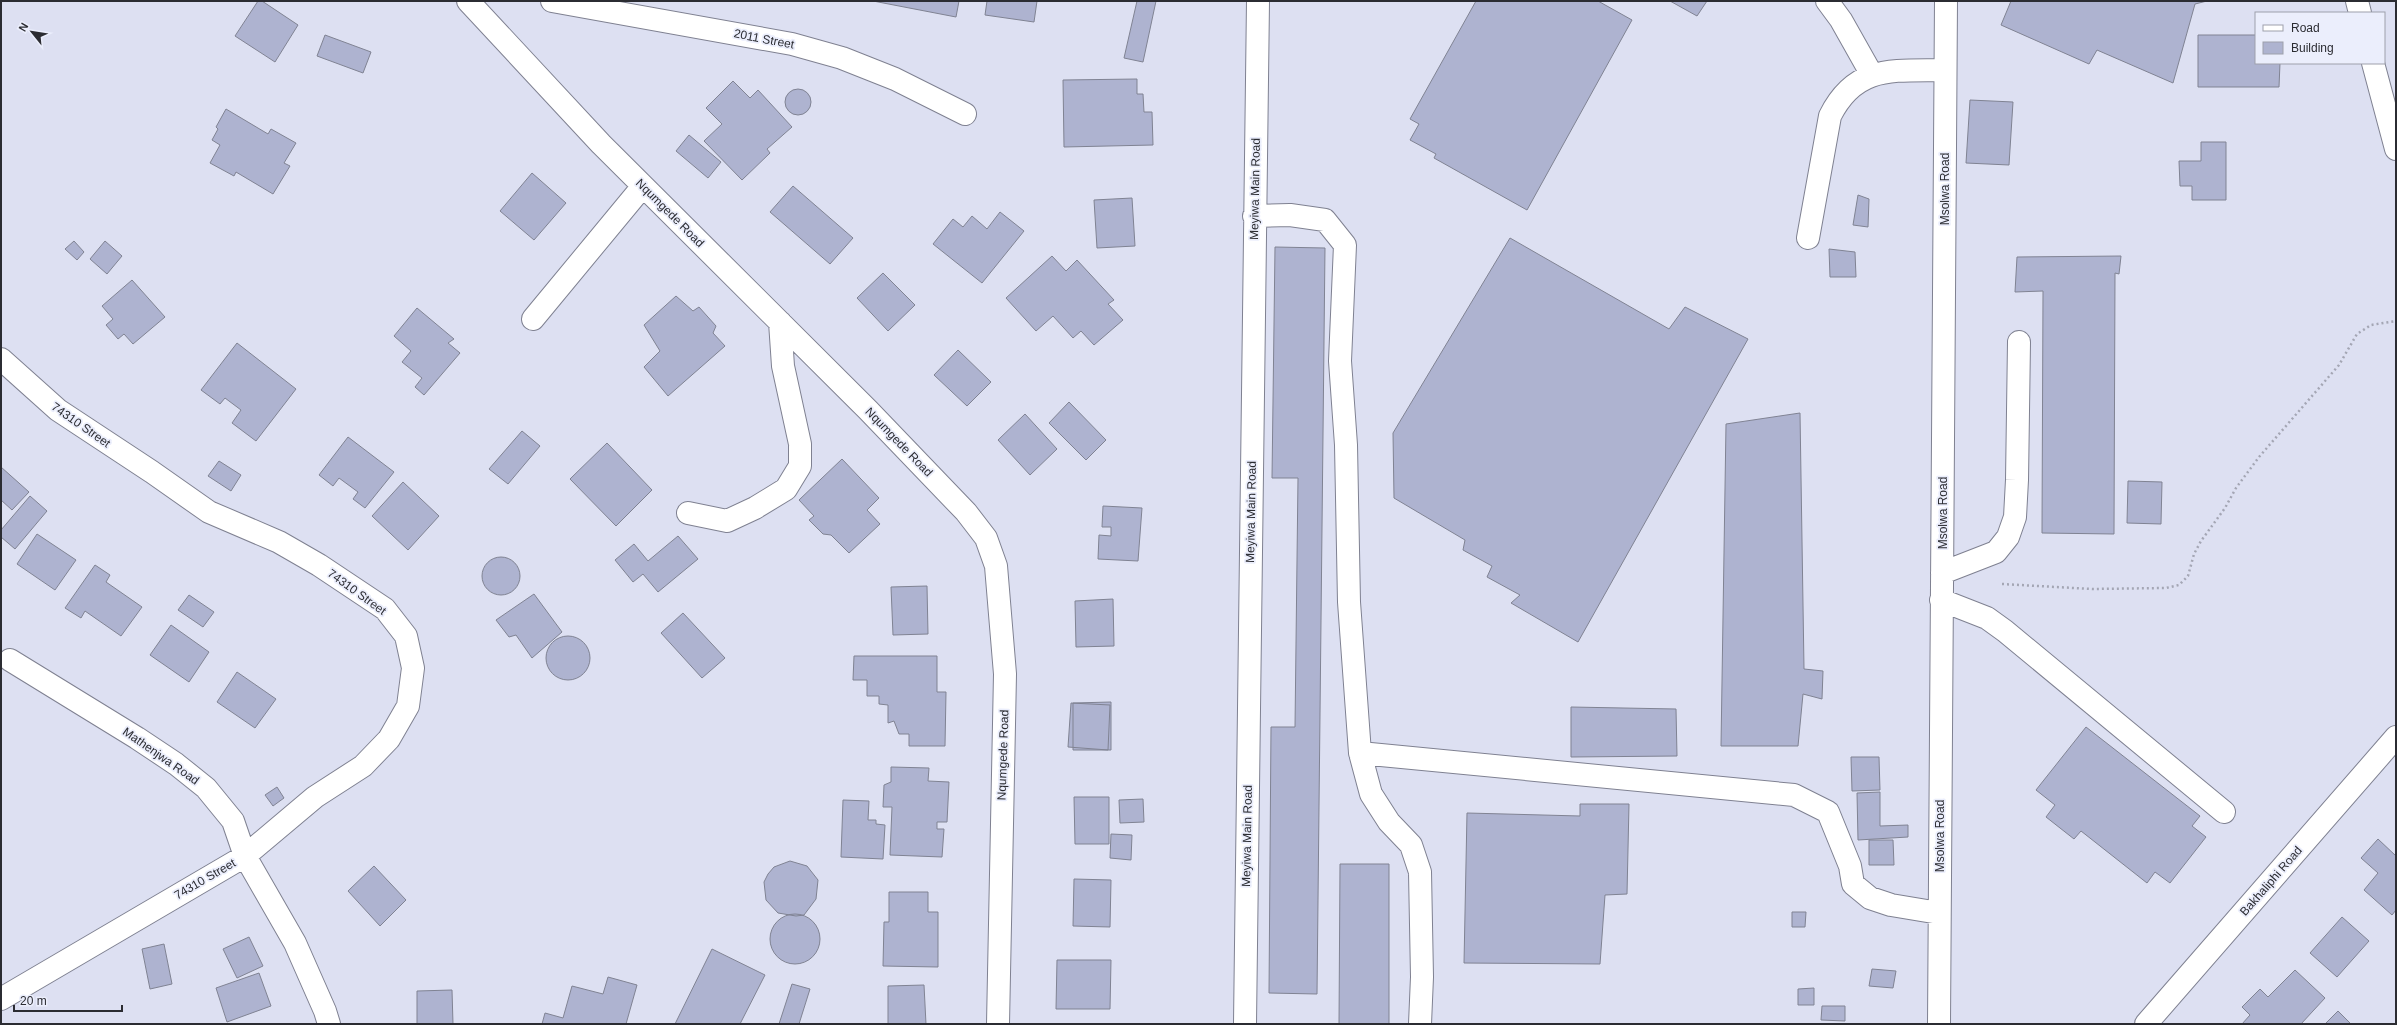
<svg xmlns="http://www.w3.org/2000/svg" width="2397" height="1025" font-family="Helvetica,sans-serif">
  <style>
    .building { fill: #aeb3d0; stroke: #808393 }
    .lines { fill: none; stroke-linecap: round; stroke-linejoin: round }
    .minor-casing { stroke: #7f8191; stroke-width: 24 }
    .path { stroke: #a4a6b4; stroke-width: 2.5; stroke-dasharray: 2 3; stroke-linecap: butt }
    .minor { stroke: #fff; stroke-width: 22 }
    .labels { text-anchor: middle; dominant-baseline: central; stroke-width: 3.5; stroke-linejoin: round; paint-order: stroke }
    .street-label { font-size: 12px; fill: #2b2c32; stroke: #ebeefc }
  </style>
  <rect width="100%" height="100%" fill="#dde0f2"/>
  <!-- building -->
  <path class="building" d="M258,1H262L298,25L275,62L235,36Z
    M873,1H959L956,17Z
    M987,1H1037L1034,22L985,15Z
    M1135,1H1156L1143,62L1124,58L1137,1Z
    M1476,1H1598L1632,20L1527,210L1434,158L1436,154L1410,140L1419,124L1410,119Z
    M1670,1H1707L1697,16Z
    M2011,1H2207L2195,4L2173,83L2097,50L2089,64L2001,25Z
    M325,35L371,52L363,73L317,56Z
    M2198,35H2256V63H2280L2279,87H2198Z
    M1137,79V94H1143L1144,112H1152L1153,145L1064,147L1063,80Z
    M733,81L750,98L758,90L792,127L767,149L770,153L742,180L704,141L722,124L706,108Z
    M785 102a13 13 0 1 1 26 0a13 13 0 1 1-26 0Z
    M1970,100L2013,102L2009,165L1966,163Z
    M226,109L268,134L271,129L296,143L284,163L290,166L273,194L236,172L234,176L210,163L220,145L212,140L218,129L216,127Z
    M689,135L721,162L708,178L676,151Z
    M2201,142H2226V200H2192V186H2180L2179,161H2201Z
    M532,173L566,203L534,240L500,211Z
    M793,186L853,238L830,264L770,212Z
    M1858,195L1869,199L1868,227L1853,225Z
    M1132,198L1135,246L1097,248L1094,200Z
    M1000,212L1024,231L982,283L933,244L953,219L963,227L972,216L987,229Z
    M1510,238L1669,329L1685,307L1748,339L1578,642L1511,603L1520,595L1487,577L1492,566L1463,550L1465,540L1394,498L1393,433Z
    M74,241L84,252L77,260L65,249Z
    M105,241L122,256L107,274L90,259Z
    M1275,247L1325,248L1317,994L1269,993L1271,727H1295L1298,478H1272Z
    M1829,249L1855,252L1856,277H1830Z
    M1052,256L1066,271L1077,260L1114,300L1108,304L1123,320L1094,345L1081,331L1073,338L1053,316L1036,331L1006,298Z
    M2121,256L2119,274L2115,273L2114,534L2042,533L2043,291L2015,292L2017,257Z
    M883,273L915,305L888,331L857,298Z
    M132,280L165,317L133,344L124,334L118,339L106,325L113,319L102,306Z
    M676,296L693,311L699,307L716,326L713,333L725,346L668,396L644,367L660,351L644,325Z
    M417,308L454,339L448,343L460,353L424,395L415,387L422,378L402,362L411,351L394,336Z
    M237,343L296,389L256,441L232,423L241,410L225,398L220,404L201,390Z
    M958,350L991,382L967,406L934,375Z
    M1069,402L1106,440L1086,460L1049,423Z
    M1800,413L1804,669L1823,671L1822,699L1803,694L1798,746H1721L1726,424Z
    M1025,414L1057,449L1030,475L998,440Z
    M522,431L540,446L508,484L489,469Z
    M348,437L394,472L365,508L353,499L358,492L339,478L333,486L319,475Z
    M607,443L652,490L616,526L570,479Z
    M842,459L879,498L867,510L880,524L849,553L831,535L823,534L809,520L814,516L799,500Z
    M219,461L241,475L231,491L208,476Z
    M1,467L29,492L12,510L1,500Z
    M2128,481L2162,482L2161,524L2127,523Z
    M403,482L439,516L408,550L372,516Z
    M30,496L47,511L15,549L1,537V530Z
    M1103,506L1142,508L1138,561L1098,559L1099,535L1111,536V527H1102Z
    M37,534L76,560L55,590L17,564Z
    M678,536L698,559L658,592L643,574L633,582L615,560L634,544L648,561Z
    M482 576a19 19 0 1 1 38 0a19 19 0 1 1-38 0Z
    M95,565L110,575L106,582L142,607L121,636L85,611L81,618L65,608Z
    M927,586L928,634L893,635L891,587Z
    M534,594L562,632L532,658L516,635L509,637L496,620Z
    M189,595L214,612L203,627L178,610Z
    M1113,599L1114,646L1076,647L1075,601Z
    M683,613L725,658L702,678L661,633Z
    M171,625L209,652L189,682L150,655Z
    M546 658a22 22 0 1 1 44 0a22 22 0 1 1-44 0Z
    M854,656H937V692H946L945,746H909V734H899L894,721L888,723V705L879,704V696H867V680H853Z
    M237,672L276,699L255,728L217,702Z
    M1111,702V750H1073V703Z
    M1071,703L1110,705L1108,750L1068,747Z
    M1571,707L1676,709L1677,756L1571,757Z
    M2086,727L2200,816L2192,826L2206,837L2170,883L2155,872L2147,883L2081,831L2074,839L2046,817L2055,805L2036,790Z
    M1851,757H1879L1880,790L1852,791Z
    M891,767L929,768L928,781L949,782L947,822H937V829H944L942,857L890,855L892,807H883L884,785L891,782Z
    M277,787L284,798L273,806L265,795Z
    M1880,792V826L1908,825V837L1858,840L1857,793Z
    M1074,797H1109V844H1075Z
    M1143,799L1144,822L1120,823L1119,800Z
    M843,800L869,801L868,820H876V824L885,825L883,859L841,857Z
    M1580,804H1629L1627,894L1605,895L1600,964L1464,963L1467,813L1580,816Z
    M1111,834L1132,835L1131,860L1110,858Z
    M2378,839L2396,856V910L2392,915L2364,890L2378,873L2361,858Z
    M1869,840H1893L1894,865H1869Z
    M790,861L807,866L818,880L816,899L804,915L796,916L778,913L766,900L764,882L768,874L774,867Z
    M1340,864H1389V1024H1339Z
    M374,866L406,900L380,926L348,891Z
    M1074,879L1111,880L1110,927L1073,926Z
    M889,892H928V912H938V967L883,966L884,922H889Z
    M1792,912H1806L1805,927H1792Z
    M770 939a25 25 0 1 1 50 0a25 25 0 1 1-50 0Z
    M2342,917L2369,941L2337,977L2310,953Z
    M249,937L263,966L237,978L223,949Z
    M164,944L172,984L150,989L142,949Z
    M712,949L765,975L740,1024H675Z
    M1057,960H1111L1110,1009H1056Z
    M1872,969L1896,971L1893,988L1869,986Z
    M2295,970L2325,998L2301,1024H2242L2250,1015L2242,1007L2260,989L2268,997Z
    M259,973L271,1006L227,1022L216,988Z
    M608,977L637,985L626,1024H542L545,1013L563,1018L572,986L603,994Z
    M792,984L810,989L799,1024H779Z
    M924,985L926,1024H888V986Z
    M1814,988V1005H1798V989Z
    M452,990L453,1024H417V991Z
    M1822,1006H1845V1021L1821,1020Z
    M2338,1011L2351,1024H2325Z"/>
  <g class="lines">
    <defs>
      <path id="minor" d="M468,1L601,144L868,410L966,512L986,538L996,566L1005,674L998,1024
        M552,1L792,44L842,58L895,79L965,114
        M1827,1L1841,20L1872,75
        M2357,1L2360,13
        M2373,63L2396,149
        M1254,216L1290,215L1325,220L1345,245L1340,361L1346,445L1349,602L1360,753L1371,794L1389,822L1411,845L1420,872L1422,977L1420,1024
        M1808,238L1830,116C1856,64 1894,71 1945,70
        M533,319L643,186
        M1,359L58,410L152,472L209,512L279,542L319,565L385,609L406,636L413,668L408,706L389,739L363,766L315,797L245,856L1,999
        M688,513L727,521L755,508L786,489L800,466V444L783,366L780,322
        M1942,573L1996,552L2008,537L2015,517L2017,480L2019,342
        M1941,600L1987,618L2005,631L2224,812
        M10,660L137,738L176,764L206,788L233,821L245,856L295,943L325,1011L329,1024
        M1360,753L1794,795L1828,812L1850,866L1853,884L1870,898L1891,905L1939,913
        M1245,1024L1258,1
        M1939,1024L1946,1
        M2146,1024L2396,737"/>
    </defs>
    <!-- minor casing -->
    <use href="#minor" class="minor-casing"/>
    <!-- path -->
    <path class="path" d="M2002,584L2092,589L2166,588L2179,585L2188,576L2194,554L2201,541L2225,508L2236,488L2259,457L2339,365L2357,334L2371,325L2396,321"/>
    <!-- minor -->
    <use href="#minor" class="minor"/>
  </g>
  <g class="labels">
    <!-- street labels -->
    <g class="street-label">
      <text transform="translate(764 39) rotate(11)">2011 Street</text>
      <text transform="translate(1255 189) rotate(-89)">Meyiwa Main Road</text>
      <text transform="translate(1945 189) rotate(-90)">Msolwa Road</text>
      <text transform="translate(670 213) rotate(45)">Nqumgede Road</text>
      <text transform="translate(81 425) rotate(35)">74310 Street</text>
      <text transform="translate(899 442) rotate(46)">Nqumgede Road</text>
      <text transform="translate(1251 512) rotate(-89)">Meyiwa Main Road</text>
      <text transform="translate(1943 513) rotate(-90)">Msolwa Road</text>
      <text transform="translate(357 592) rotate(36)">74310 Street</text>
      <text transform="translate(1003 755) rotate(-88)">Nqumgede Road</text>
      <text transform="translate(161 756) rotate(35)">Mathenjwa Road</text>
      <text transform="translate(1247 836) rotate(-89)">Meyiwa Main Road</text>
      <text transform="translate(1940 836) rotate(-90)">Msolwa Road</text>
      <text transform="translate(205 879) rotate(-30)">74310 Street</text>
      <text transform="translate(2271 881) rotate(-49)">Bakhaliphi Road</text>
    </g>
  </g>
  <!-- border -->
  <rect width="2397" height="1025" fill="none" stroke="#2b2c32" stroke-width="4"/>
  <!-- legend -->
  <rect x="2255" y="12" width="130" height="52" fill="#ebeefc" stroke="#9ea0ab"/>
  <rect x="2263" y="25" width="20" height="6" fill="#ffffff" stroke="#9ea0ab"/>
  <text x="2291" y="32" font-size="12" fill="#2b2c32">Road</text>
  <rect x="2263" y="42" width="20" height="12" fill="#aeb3d0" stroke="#9ea0ab"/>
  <text x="2291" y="52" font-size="12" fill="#2b2c32">Building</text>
  <!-- north arrow -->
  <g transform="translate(32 32) rotate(300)" stroke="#ebeefc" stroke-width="3" paint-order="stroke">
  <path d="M0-3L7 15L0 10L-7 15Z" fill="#2b2c32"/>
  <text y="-6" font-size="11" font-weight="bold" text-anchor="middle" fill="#2b2c32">N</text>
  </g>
  <!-- scale -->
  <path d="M14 1005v6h108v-6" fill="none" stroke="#2b2c32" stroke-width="2"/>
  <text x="20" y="1005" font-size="12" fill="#2b2c32" stroke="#ebeefc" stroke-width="3" paint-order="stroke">20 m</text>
</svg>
